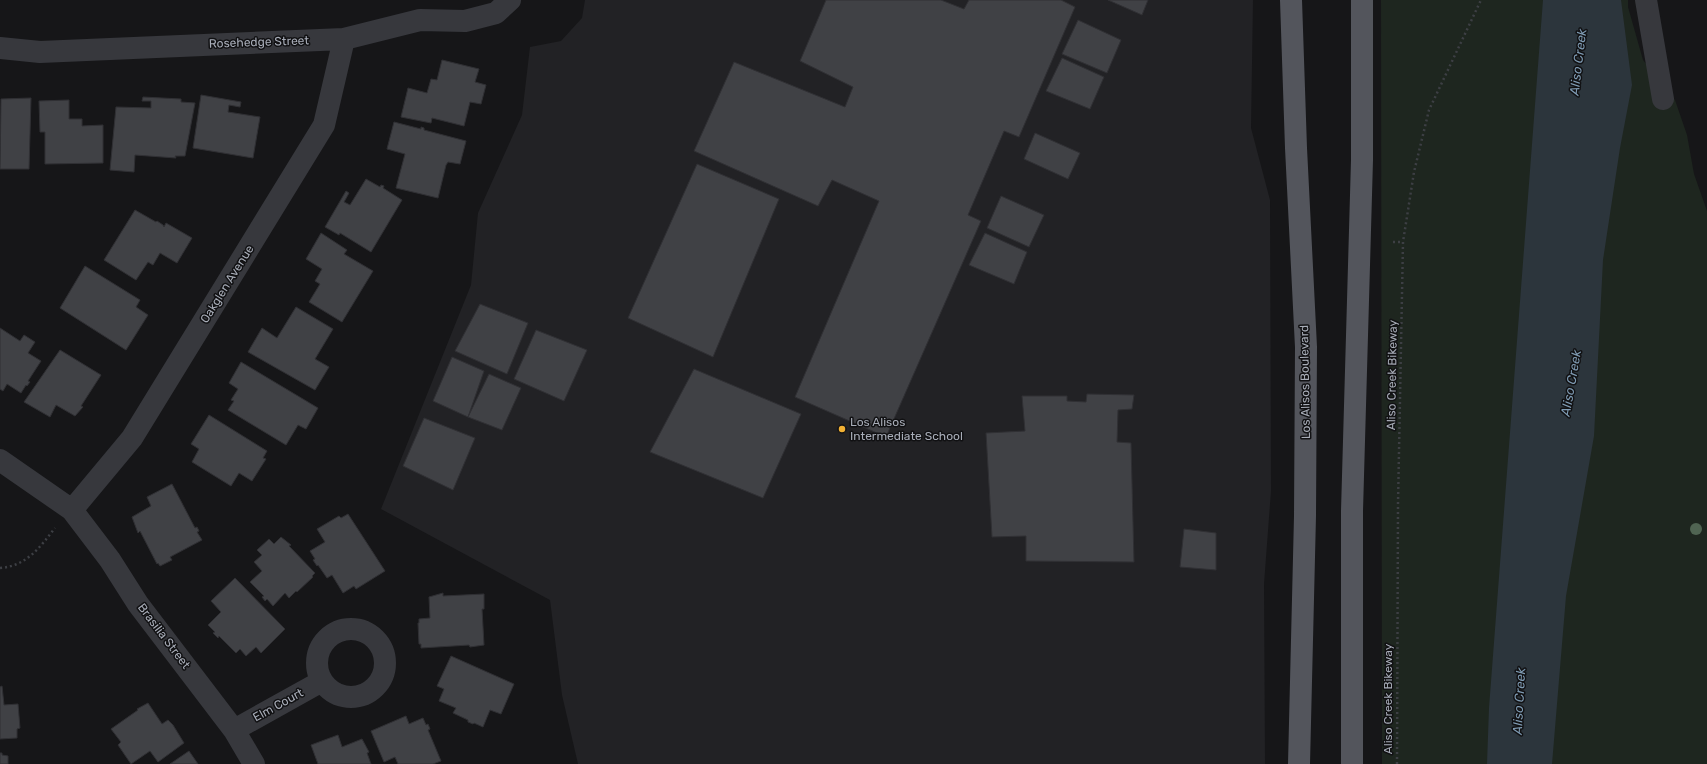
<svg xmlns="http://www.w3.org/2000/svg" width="1707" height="764" font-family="Rubik,sans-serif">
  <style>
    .built { fill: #222225 }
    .green { fill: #1e261f }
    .water { fill: #2c353c }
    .building { fill: #404145; stroke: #303034 }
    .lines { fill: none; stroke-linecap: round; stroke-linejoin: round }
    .path { stroke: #3d3f44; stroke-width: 2.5; stroke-dasharray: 2 3; stroke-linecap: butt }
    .minor { stroke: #37383d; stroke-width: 22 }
    .major { stroke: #53555c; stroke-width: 22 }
    .tree { fill: #506452 }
    .poi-dot { fill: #f2b134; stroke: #111113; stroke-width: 1.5 }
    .labels { text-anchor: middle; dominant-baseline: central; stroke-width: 3; stroke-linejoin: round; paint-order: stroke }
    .street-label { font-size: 12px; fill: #a8adb8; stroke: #111113 }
    .poi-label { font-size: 12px; fill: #a8adb8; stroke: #111113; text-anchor: start }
    .water-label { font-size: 13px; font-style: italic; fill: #7f9bb3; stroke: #111113 }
  </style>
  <rect width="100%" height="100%" fill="#161618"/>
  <!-- built -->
  <path class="built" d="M585,0H1253L1251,128L1270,200L1271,491L1264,584L1265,764H578L562,695L550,600L381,509L471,285L478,213L522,115L530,47L561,41L582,18Z"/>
  <!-- green -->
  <path class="green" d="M1381,0H1628V7L1643,60L1675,100L1687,135L1694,174L1707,211V764H1382Z"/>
  <!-- water -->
  <path class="water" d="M1543,0H1621L1632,85L1620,148L1603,260L1594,436L1566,596L1552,764H1487L1489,708Z"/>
  <!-- building -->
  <path class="building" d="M826,0H941L964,9L969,0H1061L1075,7L1019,137L1004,131L968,215L981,221L886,437L795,397L879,201L832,180L818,206L694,151L734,62L845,107L853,87L800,61Z
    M1108,0H1148L1142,15Z
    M1078,20L1121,40L1107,73L1062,54Z
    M1062,58L1104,77L1090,109L1046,91Z
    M442,60L479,69L475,82L486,85L481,104L470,102L464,126L432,118L431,123L401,117L408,88L427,93L431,79L437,80Z
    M201,95L241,102L240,107L229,105L228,112L260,117L253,158L193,148Z
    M143,97L181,99V102L195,103L185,156H175L176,158L135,155L134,172L110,170L116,107L151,108V101H142Z
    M31,98L29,169H0L1,99Z
    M69,100V119H82V126L103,125V163L45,164V132H40L39,101Z
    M394,122L421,129V127L424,128V130L466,141L460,164L448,162L446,165L438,198L396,188L405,154L387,149Z
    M1035,133L1080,153L1068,179L1024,159Z
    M697,164L779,199L713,357L628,318Z
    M366,179L380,187L381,185L384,186L383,188L402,200L371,252L340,233L339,235L325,227L346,191L349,193L344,202L350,205Z
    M1001,196L1044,215L1029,247L987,228Z
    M135,210L156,222L157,221L163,225L164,227L166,223L192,238L177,263L160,253L153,265L148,262L136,280L104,260Z
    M321,233L347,250L344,254L373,271L342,322L309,302L320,284L315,281L322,269L306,259Z
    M985,233L1027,252L1014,284L969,265Z
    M85,266L140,300L136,307L148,315L126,350L60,308Z
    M480,304L528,323L507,374L455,351Z
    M296,307L333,329L315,359L329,367L315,390L248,352L262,328L277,338Z
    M0,328L20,341L24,335L35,342L28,353L41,361L28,381L30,382L27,386L26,385L21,393L7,384L3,391L0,389Z
    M536,330L587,350L564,401L514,379Z
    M60,350L101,375L81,406L83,407L75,416L56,405L50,417L24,402Z
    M452,357L484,371L468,417L433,401Z
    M241,362L318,408L306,429L298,425L286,445L228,410L234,401L231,400L238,389L229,383Z
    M694,369L801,414L763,498L650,452Z
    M489,374L521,388L502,430L468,417Z
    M1087,394L1134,395L1132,409L1118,410L1117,442L1131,443L1134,562L1026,561V536L992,537L986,433L1025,431L1022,396H1067V401L1086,402Z
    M209,415L267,451L263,458L266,459L252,481L239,473L231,486L192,462L199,449L191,444Z
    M424,418L475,438L453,490L403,466Z
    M172,484L195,528L197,527L199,531L197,532L202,540L170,557L172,560L160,566L158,563L157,564L140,531L138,533L132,517L151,506L147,497Z
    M348,514L385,571L356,589L354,586L343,593L332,575L327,578L318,565L317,566L313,560L315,559L310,551L325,542L317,529L339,516L341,518Z
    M1184,529L1216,533V570L1180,567Z
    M281,537L291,545L289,546L315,573L312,576L313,577L297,592L296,591L289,598L285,593L273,606L267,599L265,601L262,597L264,596L250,582L262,571L254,562L262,555L257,550L269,539L274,544Z
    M235,578L285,629L261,653L256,647L246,656L240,649L236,653L219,636L218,638L213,633L215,632L208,625L221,612L211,601Z
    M443,593V596L484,594V609H482L484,645L470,647L469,645L421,648V644H419L418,623H419V619L430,618L429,597Z
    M451,656L514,684L501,714L490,710L483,727L474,723L473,724L468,722V720L453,713L456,708L439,701L444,689L437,686Z
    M2,686L4,705L18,704L20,728L17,729V738L0,739V687Z
    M148,703L162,724L168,720L173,725L184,743L158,762L150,751L131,764L118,745L121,742L111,729L138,710L137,709Z
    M406,716L409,724L423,718L426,725L428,724L430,729L428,730L441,761L433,764H398L395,757L384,762L371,731Z
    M338,735L342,747L362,739L369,752L367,753L371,764H318L311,745Z
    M189,751L198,764H170Z
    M0,753H2V755L8,756V764H0Z"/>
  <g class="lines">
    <!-- path -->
    <path class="path" d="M1393,242H1403
      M0,568C27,566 40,547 55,528
      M1397,764L1398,504L1403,242L1414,172L1429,110L1481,0"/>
    <!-- minor -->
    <path class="minor" d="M1646,0L1663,99
      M0,48L40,52L344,39L420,20L465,21L496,13L510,0
      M0,460L72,510L110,560L138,604L234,730L254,764
      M72,510L132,438L324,125L344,39
      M317 663a34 34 0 1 1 68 0a34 34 0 1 1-68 0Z
      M234,730L322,681"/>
    <!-- major -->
    <path class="major" d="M1291,0L1296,148L1306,347L1305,516L1299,764
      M1352,764V511L1362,160V0"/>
  </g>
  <!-- trees -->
  <circle class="tree" cx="1696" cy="529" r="6"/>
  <!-- markers -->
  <circle class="poi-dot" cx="842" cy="429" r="4"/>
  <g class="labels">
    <!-- street labels -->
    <g class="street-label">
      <text transform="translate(259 42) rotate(-2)">Rosehedge Street</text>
      <text transform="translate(227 284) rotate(-58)">Oakglen Avenue</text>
      <text transform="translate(1392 375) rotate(-89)">Aliso Creek Bikeway</text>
      <text transform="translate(1305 382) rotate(-91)">Los Alisos Boulevard</text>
      <text transform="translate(164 636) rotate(53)">Brasilia Street</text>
      <text transform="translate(1388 699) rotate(-90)">Aliso Creek Bikeway</text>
      <text transform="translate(278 705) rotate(-29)">Elm Court</text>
    </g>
    <!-- poi labels -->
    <g class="poi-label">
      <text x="850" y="422">Los Alisos<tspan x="850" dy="14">Intermediate School</tspan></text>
    </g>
    <!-- water labels -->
    <g class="water-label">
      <text transform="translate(1578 62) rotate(-83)">Aliso Creek</text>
      <text transform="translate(1571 383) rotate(-80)">Aliso Creek</text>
      <text transform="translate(1519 701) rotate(-87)">Aliso Creek</text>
    </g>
  </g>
</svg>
